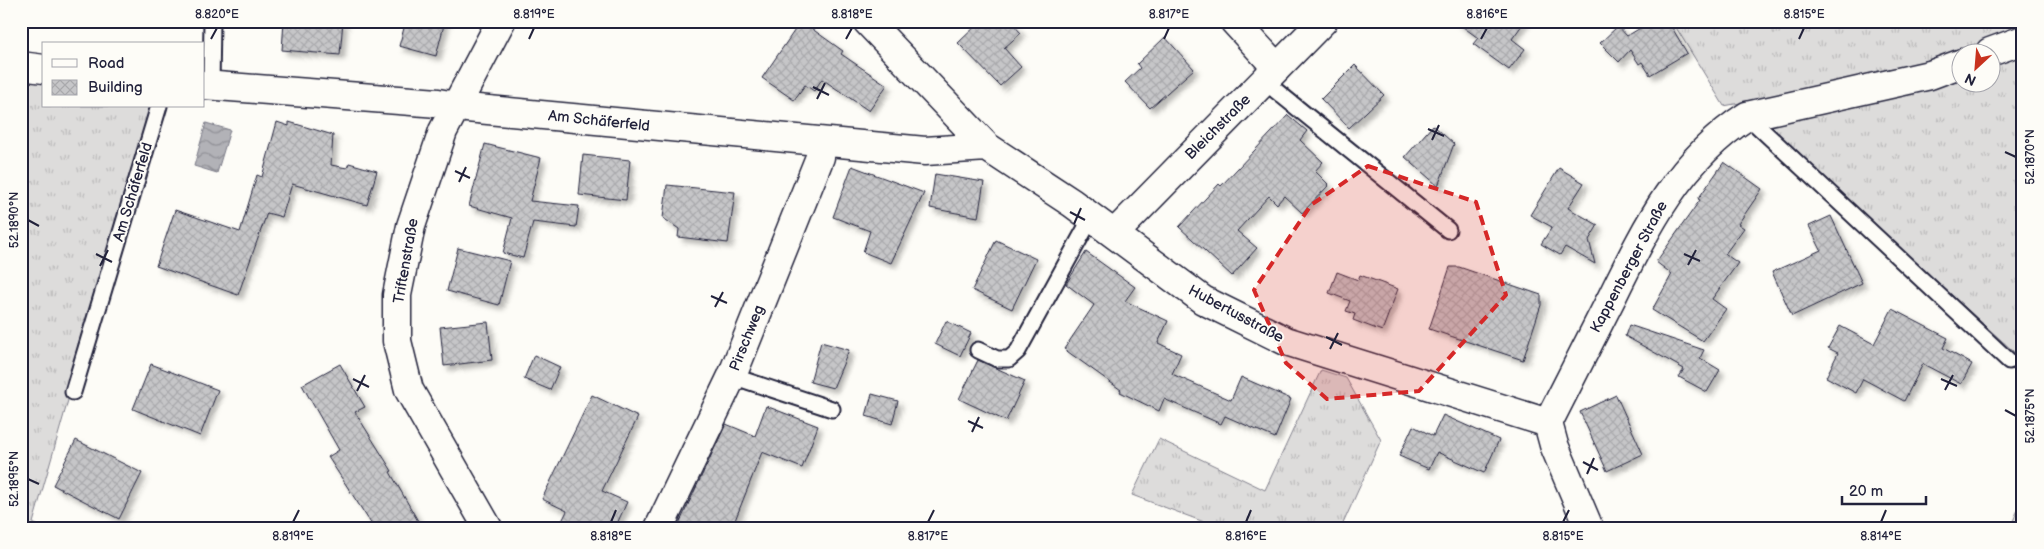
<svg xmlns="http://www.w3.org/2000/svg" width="2044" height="549" font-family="'Balsamiq Sans',sans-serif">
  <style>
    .grass { fill: url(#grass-tufts); stroke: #807f8b; fill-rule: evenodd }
    .garden { fill: url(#garden-furrows); stroke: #807f8b }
    .water { fill: url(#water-waves); stroke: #787885 }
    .building { fill: url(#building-cross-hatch); stroke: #22223b; filter: url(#shadow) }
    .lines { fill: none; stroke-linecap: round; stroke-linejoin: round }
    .lane-casing { stroke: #22223b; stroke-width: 19 }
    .street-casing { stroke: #22223b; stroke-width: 31 }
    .lane { stroke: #fdfcf7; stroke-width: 15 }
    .street { stroke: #fdfcf7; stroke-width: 28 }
    .marked { fill: #d62828; fill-opacity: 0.2; stroke: #d62828; stroke-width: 4; stroke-dasharray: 10 6; stroke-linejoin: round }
    .ticks { fill: none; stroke: #22223b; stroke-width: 2 }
    .labels { text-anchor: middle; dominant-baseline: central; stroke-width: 4; stroke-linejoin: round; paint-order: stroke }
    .street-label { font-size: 15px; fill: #22223b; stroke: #fdfcf7 }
    .neatline { fill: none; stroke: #22223b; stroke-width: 2 }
    .ticks-label { font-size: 12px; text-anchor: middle; fill: #22223b }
  </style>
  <defs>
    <pattern id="grass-tufts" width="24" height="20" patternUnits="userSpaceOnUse" patternTransform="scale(1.25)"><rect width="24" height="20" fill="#dddcdb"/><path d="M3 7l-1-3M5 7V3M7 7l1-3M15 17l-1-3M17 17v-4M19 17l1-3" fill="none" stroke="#bdbcbd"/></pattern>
    <pattern id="garden-furrows" width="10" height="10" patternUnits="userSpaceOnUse" patternTransform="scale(1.25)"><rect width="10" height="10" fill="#dddcdb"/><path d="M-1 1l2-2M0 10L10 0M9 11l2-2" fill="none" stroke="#bdbcbd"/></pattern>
    <pattern id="water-waves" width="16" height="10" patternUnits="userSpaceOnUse" patternTransform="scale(1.25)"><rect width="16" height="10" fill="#b2b2b7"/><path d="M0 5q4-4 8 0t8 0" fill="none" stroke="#909096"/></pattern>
    <pattern id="building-cross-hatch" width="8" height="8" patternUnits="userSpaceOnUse" patternTransform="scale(1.25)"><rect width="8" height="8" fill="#c6c6c8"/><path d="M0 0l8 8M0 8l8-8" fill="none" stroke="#aaaaad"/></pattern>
    <filter id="shadow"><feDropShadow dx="4.5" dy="4.5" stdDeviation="2.5" flood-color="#0004"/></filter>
  </defs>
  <rect width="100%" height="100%" fill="#fdfcf7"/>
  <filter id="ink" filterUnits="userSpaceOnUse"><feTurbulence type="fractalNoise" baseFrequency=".02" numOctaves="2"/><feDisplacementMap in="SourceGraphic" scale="10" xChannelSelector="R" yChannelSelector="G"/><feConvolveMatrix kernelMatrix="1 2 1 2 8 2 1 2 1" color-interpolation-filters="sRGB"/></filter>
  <g filter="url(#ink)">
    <!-- grass -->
    <path class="grass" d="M1672,21H2023V360L1740,103L1724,106ZM1962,52H1992V82H1962Z
      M21,77L44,81V106H152L33,523L43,528H21Z
      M1321,370L1346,378L1381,440L1341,528H1220L1132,495L1159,439L1265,490Z"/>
    <!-- garden -->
    <path class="garden" d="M2023,498V528H2010Z"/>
    <!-- water -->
    <path class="water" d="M206,123L230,130L217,173L194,166Z"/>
    <!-- building -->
    <path class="building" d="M284,21H343L340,55L282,50Z
      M406,21H445L436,56L399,46Z
      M801,21L843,51L841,54L887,85L869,111L822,79L814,91L805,85L794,100L762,78Z
      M981,21H1010L1021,33L1004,48L1021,67L1000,86L958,43Z
      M1455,21H1525L1512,39L1525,49L1509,70L1473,44L1478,38Z
      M1652,21H1668L1687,53L1650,75L1642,62L1639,64L1630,50L1619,62L1600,43L1618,26L1627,36Z
      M1165,37L1194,69L1150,108L1125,82L1140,68L1137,64Z
      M1355,65L1384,95L1349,128L1321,99Z
      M1288,115L1307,131L1300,140L1323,162L1315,171L1329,185L1302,213L1284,196L1277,204L1269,196L1237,231L1257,248L1232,276L1179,227L1219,184L1221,186Z
      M277,122L289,126V122L333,135L331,165L347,168L349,163L377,171L367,205L292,184L282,217L267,213L238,295L156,266L175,210L240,232L257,175L262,177Z
      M1433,125L1454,144L1438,186L1405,157Z
      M485,144L541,158L530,201L579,206L576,227L533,222L523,258L503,253L512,218L469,206Z
      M583,155L630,160L626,200L579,195Z
      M1724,162L1762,189L1738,224L1744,228L1725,254L1738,263L1712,299L1726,309L1703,341L1652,310L1672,274L1656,262L1700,200L1698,199Z
      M852,166L924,193L891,263L863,252L870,231L833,217Z
      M1559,168L1584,183L1568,208L1598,225L1589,240L1595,264L1565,247L1560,255L1541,244L1552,227L1530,215Z
      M935,174L984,182L978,217L930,208Z
      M667,185L735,192L728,243L678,237L679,229L663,218Z
      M1831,216L1862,283L1792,316L1772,272L1821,250L1809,226Z
      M996,240L1036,259L1012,309L972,290Z
      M458,248L510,261L499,305L447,291Z
      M1086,252L1135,287L1125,301L1168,321L1158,343L1181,354L1172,374L1231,400L1241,377L1291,399L1275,438L1225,416L1221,424L1164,399L1159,411L1120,392L1121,390L1064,349L1094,305L1066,284Z
      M1450,267H1459L1541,295V305L1523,360L1429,329Z
      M1337,272L1358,280L1360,275L1398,289L1382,331L1353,320L1355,314L1346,311L1350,301L1329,293Z
      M1892,309L1948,338L1943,348L1972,364L1961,384L1923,364L1904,401L1863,379L1856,393L1826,377L1838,353L1828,348L1840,326L1874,344Z
      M946,321L971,333L960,356L935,344Z
      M488,322L492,360L444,366L440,327Z
      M1629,325L1704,350L1700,358L1720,370L1707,392L1679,377L1684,369L1625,336Z
      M821,342L849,350L833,388L810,382Z
      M534,355L560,367L550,390L524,379Z
      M978,360L1025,381L1006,421L959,399Z
      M151,364L218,390L200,436L133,409Z
      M340,364L365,407L355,412L392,471L390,472L422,528H374L328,457L339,450L302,385Z
      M872,394L898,401L892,424L866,416Z
      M592,395L638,417L602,491L627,502L615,528H576L562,521L567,511L542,499Z
      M1616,395L1643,454L1607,471L1580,412Z
      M766,406L818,426L802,468L762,452L732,528H677L726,424L755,436Z
      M1443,415L1499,440L1484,473L1437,452L1429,469L1399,456L1413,426L1433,436Z
      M76,440L142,473L119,519L53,485Z"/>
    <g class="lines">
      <defs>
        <path id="lane" d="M1264,81L1448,230
          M211,86L212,21
          M1747,116L2009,361
          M978,350L997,359H1009L1018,351L1085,229L1096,220
          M732,376L832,409
          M73,392L159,106"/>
        <path id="street" d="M867,21L987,147L1072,203L1203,300L1286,341L1548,423L1554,445L1589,528
          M1234,21L1277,68
          M1990,52L2023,40
          M21,66L44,69
          M204,85L438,103L467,108L925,151L987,147
          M1114,234L1323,21
          M1548,423C1569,381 1591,339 1612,297C1647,226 1679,160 1747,116L1930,75L1962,63
          M488,528L409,390L397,341V295L411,226L443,131L501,21
          M659,528L732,376L820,157L821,142"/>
      </defs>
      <!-- lane casing -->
      <use href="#lane" class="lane-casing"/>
      <!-- street casing -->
      <use href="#street" class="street-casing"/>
      <!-- lane -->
      <use href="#lane" class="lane"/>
      <!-- street -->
      <use href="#street" class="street"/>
    </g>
  </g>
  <!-- marked area -->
  <path class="marked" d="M1368,166L1476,202L1506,295L1419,391L1327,399L1286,363L1254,290L1311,205Z"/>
  <!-- ticks -->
  <path class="ticks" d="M211,39L217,28M529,39L534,28M846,39L852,28M1164,39L1169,28M1481,39L1487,28M1799,39L1804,28M813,87L829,95M817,99L825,83M1428,129L1444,136M1432,140L1439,125M2005,152L2016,157M455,171L470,178M459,182L466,167M1070,212L1085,220M28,220L39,226M1074,224L1081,208M96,254L112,262M1684,254L1700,261M1688,265L1696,250M100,266L108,250M711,296L727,303M715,307L723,292M1326,337L1342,345M1330,349L1338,333M353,379L369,387M1941,379L1957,386M1945,390L1953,375M357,391L365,375M2005,410L2016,416M968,421L983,428M972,432L979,417M1583,462L1598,470M1587,474L1594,458M28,479L39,484M293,522L299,510M611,522L616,510M928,522L934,510M1246,522L1251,510M1563,522L1569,510M1881,522L1886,510"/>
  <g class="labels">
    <!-- street labels -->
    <g class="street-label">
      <text transform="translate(599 121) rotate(6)">Am Schäferfeld</text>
      <text transform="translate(1218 127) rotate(-45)">Bleichstraße</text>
      <text transform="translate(133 192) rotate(-73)">Am Schäferfeld</text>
      <text transform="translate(406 261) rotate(-80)">Triftenstraße</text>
      <text transform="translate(1629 267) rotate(-62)">Kappenberger Straße</text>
      <text transform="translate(1236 314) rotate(28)">Hubertusstraße</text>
      <text transform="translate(747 338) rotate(-68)">Pirschweg</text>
    </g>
  </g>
  <!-- margin -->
  <rect width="2044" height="549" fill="none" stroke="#fdfcf7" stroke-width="55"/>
  <!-- legend -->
  <rect x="42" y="42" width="162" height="65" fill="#fdfcf7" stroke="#a5a5ac"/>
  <rect x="52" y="59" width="25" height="8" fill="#fdfcf7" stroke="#a5a5ac"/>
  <text x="88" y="68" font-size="15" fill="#22223b">Road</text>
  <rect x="52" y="80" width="25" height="15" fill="url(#building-cross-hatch)" stroke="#a5a5ac"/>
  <text x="88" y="92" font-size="15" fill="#22223b">Building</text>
  <!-- north arrow -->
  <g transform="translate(1976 68) rotate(206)"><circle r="24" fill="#fdfcf7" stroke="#a5a5ac"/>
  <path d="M0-4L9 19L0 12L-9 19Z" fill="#c8321e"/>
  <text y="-8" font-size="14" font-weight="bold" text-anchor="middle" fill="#22223b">N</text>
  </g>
  <!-- scale -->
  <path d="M1842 496v8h84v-8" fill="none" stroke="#22223b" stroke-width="2.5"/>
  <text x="1849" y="496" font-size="15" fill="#22223b" stroke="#fdfcf7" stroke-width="4" paint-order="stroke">20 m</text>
  <rect x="28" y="28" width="1988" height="494" class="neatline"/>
  <g class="ticks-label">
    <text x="217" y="18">8.820°E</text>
    <text x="534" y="18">8.819°E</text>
    <text x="852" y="18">8.818°E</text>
    <text x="1169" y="18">8.817°E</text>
    <text x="1487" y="18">8.816°E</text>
    <text x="1804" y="18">8.815°E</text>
    <text transform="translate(2030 157) rotate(-90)" y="4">52.1870°N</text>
    <text transform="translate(14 220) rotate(-90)" y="4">52.1890°N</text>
    <text transform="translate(2030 416) rotate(-90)" y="4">52.1875°N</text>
    <text transform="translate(14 479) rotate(-90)" y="4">52.1895°N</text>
    <text x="293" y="540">8.819°E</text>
    <text x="611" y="540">8.818°E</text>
    <text x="928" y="540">8.817°E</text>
    <text x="1246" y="540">8.816°E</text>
    <text x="1563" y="540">8.815°E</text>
    <text x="1881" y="540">8.814°E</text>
  </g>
</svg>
